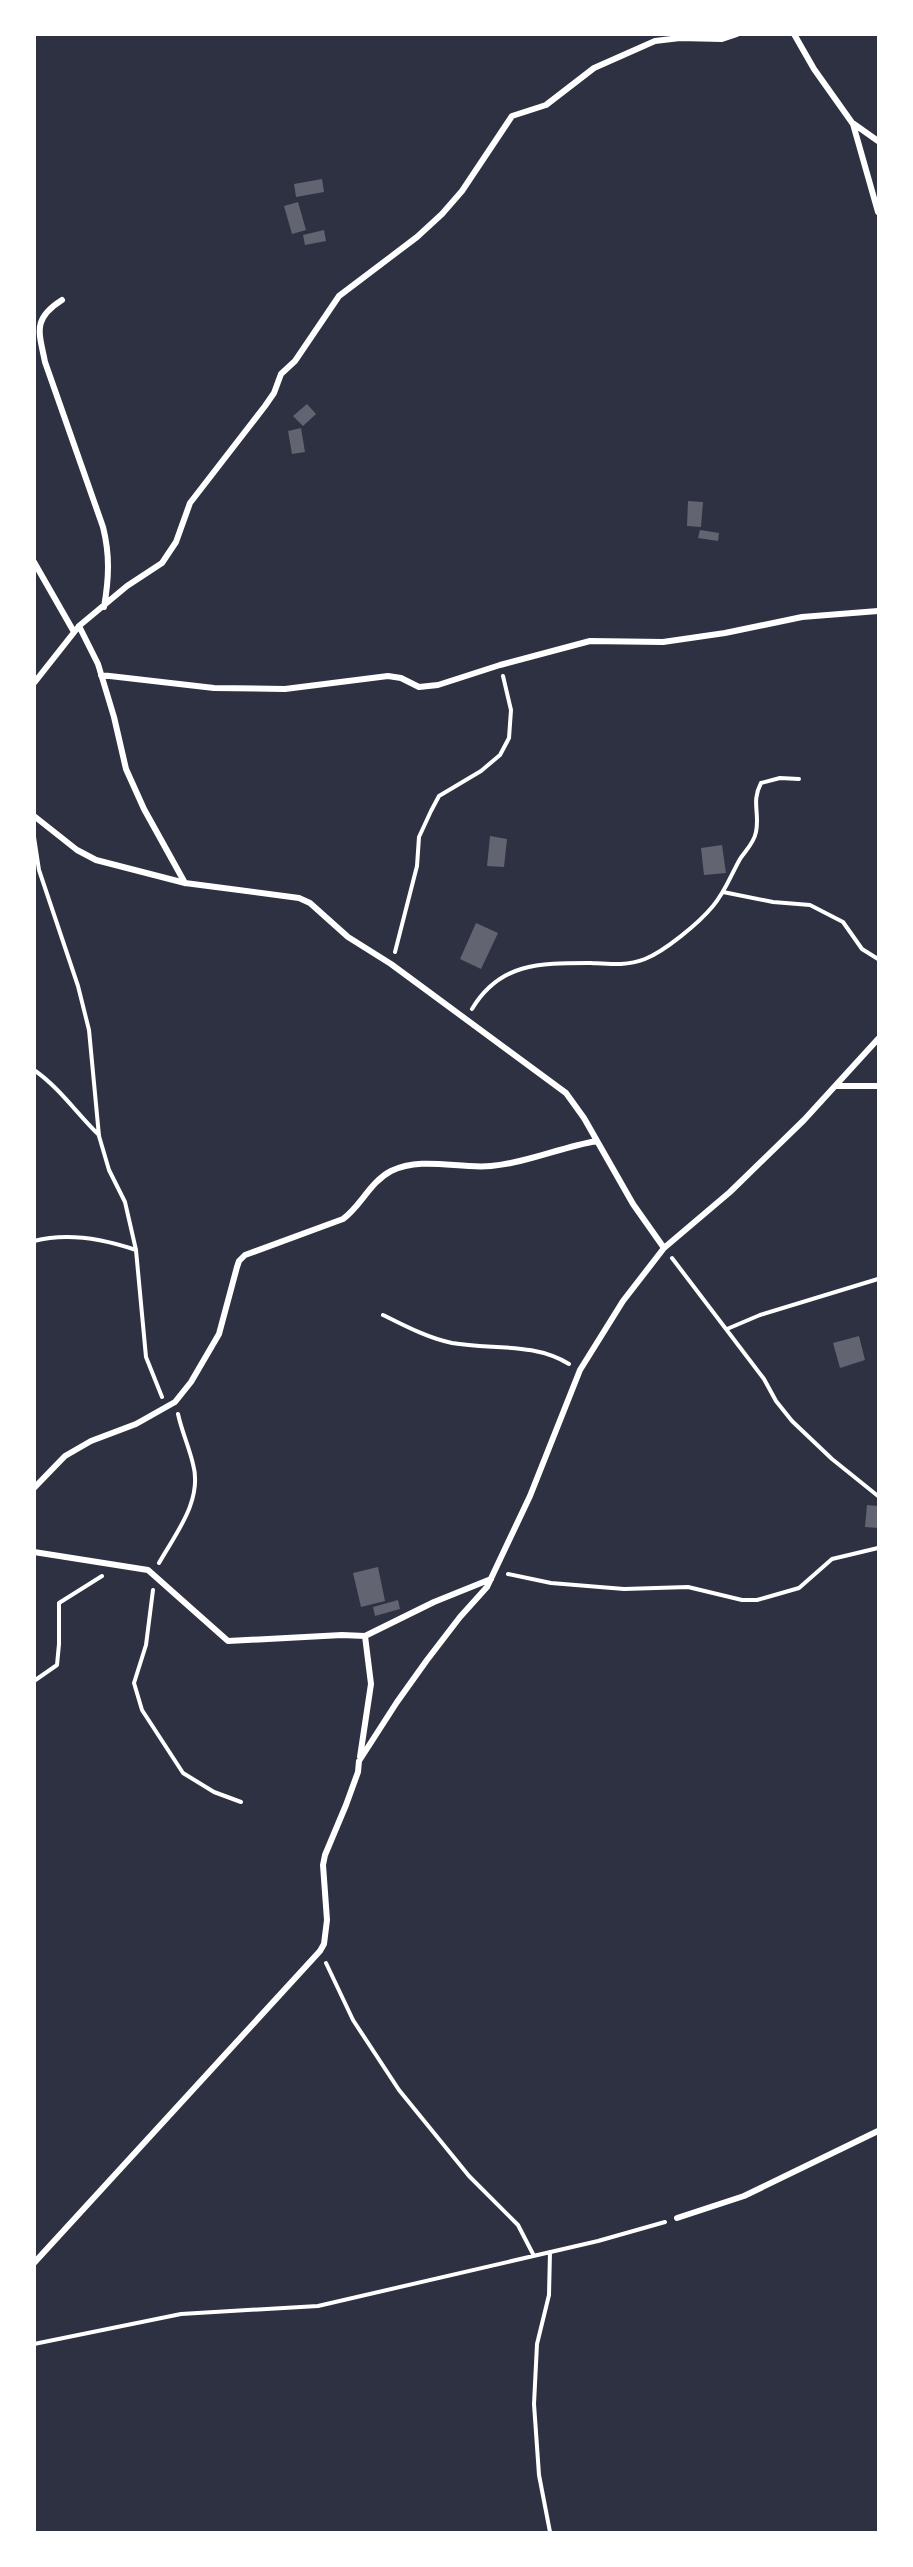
<svg xmlns="http://www.w3.org/2000/svg" width="913" height="2567" font-family="Quicksand,sans-serif">
  <style>
    .building { fill: #626471 }
    .lines { fill: none; stroke-linecap: round; stroke-linejoin: round }
    .path { stroke: #fff; stroke-width: 4 }
    .minor { stroke: #fff; stroke-width: 6 }
  </style>
  <rect width="100%" height="100%" fill="#2d3142"/>
  <!-- building -->
  <path class="building" d="M322,179L324,192L296,197L294,184Z
    M298,202L306,230L292,234L284,206Z
    M324,230L326,241L305,245L303,235Z
    M307,404L316,414L303,426L293,416Z
    M301,428L305,452L292,454L288,431Z
    M688,501L703,502L701,527L687,526Z
    M700,530L719,533L718,541L698,538Z
    M490,836L507,839L504,867L487,866Z
    M722,845L726,873L704,875L701,848Z
    M476,923L498,933L481,969L460,959Z
    M859,1336L865,1360L840,1368L833,1343Z
    M867,1505L878,1506V1528L865,1527Z
    M378,1567L385,1601L361,1607L353,1573Z
    M398,1600L400,1609L375,1616L373,1607Z"/>
  <g class="lines">
    <!-- path -->
    <path class="path" d="M34,837L39,870L78,986L89,1030L99,1136L109,1170L125,1202L136,1250L146,1357L162,1397
      M723,892L773,902L810,905L843,922L862,949L878,959
      M395,952L417,866L419,837L431,811L439,796L481,771L500,755L509,738L511,710L503,676
      M472,1009C500,962 541,963 591,963C609,964 627,966 645,959C665,951 699,923 713,906C725,892 731,875 740,859C746,850 754,843 756,832C760,813 751,802 761,783L780,778L799,779
      M34,1070C60,1088 77,1114 99,1135
      M34,1241C68,1232 104,1239 136,1250
      M672,1258L764,1379L776,1401L792,1421L832,1459L878,1496
      M383,1315C405,1326 428,1338 452,1343C492,1350 533,1342 569,1364
      M727,1329L760,1315L878,1279
      M159,1563C176,1533 203,1500 193,1464C189,1447 182,1432 178,1414
      M508,1574L551,1583L624,1589L688,1587L742,1600H757L799,1588L832,1559L878,1548
      M153,1590L146,1645L134,1683L142,1710L183,1773L214,1792L241,1802
      M34,1681L57,1665L59,1644V1603L102,1576
      M326,1963L353,2020L399,2090L469,2176L518,2225L534,2256
      M34,2344L181,2314L318,2306L598,2241L665,2222
      M550,2532L539,2475L534,2404L537,2344L549,2295L550,2252"/>
    <!-- minor -->
    <path class="minor" d="M794,34L814,69L853,124L878,212
      M854,124L878,141
      M62,300C32,319 39,332 45,362L103,527C110,555 109,578 104,607
      M34,562L74,632
      M79,626L98,664L114,717L126,769L144,809L185,883
      M101,675L214,688L285,689L388,676L401,678L419,687L438,685L500,665L590,641L663,642L725,633L802,617L878,611
      M34,683L79,626L127,586L162,563L176,542L190,503L265,406L274,393L281,374L295,361L339,296L417,237L442,214L462,191L512,116L546,105L594,68L655,41L680,38L722,39L737,34
      M34,816L77,850L96,860L185,883L299,898L310,903L348,937L391,964L566,1093L584,1118L633,1204L664,1248
      M837,1086H878
      M34,1488L65,1456L91,1441L136,1424L175,1402L191,1382L219,1334L237,1267L239,1261L245,1255L343,1219C361,1206 370,1182 391,1171C422,1156 458,1169 491,1166C527,1163 561,1147 597,1141
      M34,1552L148,1570L228,1641L342,1635L365,1636L434,1602L491,1579
      M360,1757L371,1684L365,1636
      M677,2218L744,2196L878,2131
      M34,2263L320,1951L324,1944L327,1920L323,1865L325,1855L346,1805L358,1772L359,1761L397,1702L427,1660L460,1617L487,1587L530,1496L580,1370L623,1301L664,1248L730,1192L804,1120L878,1039"/>
  </g>
  <!-- border -->
  <rect width="913" height="2567" fill="none" stroke="#ffffff" stroke-width="72"/>
</svg>
